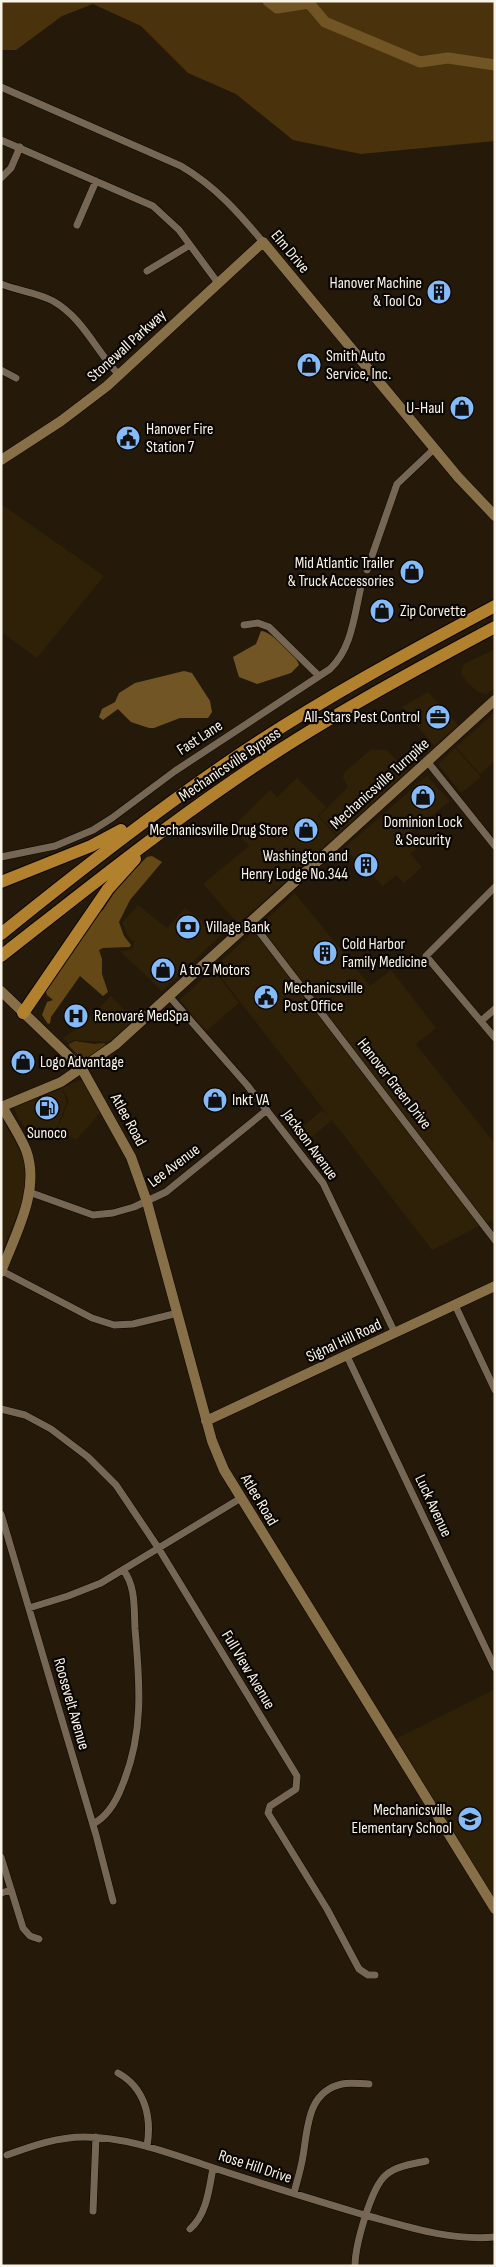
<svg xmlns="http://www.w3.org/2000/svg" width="496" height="2267" font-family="'Sofia Sans Condensed',sans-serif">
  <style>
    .built { fill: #2f2108 }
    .green { fill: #4a330c }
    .forest { fill: #644816 }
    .water { fill: #725525 }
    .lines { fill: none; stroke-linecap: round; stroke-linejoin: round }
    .river { stroke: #725525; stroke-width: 11 }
    .street-casing { stroke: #0e0500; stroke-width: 8 }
    .secondary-casing { stroke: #0e0500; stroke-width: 11 }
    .highway-casing { stroke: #0e0500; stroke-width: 14 }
    .street { stroke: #756754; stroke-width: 7 }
    .secondary { stroke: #876f48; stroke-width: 10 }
    .highway { stroke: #b2812d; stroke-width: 12 }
    .labels { text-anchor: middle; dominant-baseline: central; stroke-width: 4.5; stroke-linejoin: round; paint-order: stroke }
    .street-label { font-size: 16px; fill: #faf3e8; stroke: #0a0602 }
    .poi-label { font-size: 16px; fill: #faf3e8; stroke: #0a0602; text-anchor: start }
  </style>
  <rect width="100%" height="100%" fill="#251a09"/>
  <!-- built -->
  <path class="built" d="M1,504L104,576L37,658L1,632Z
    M495,649V687L486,695L477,691L466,681L461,673L464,664Z
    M428,692L458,725L434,746L402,707Z
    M495,712V761L480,774L456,747Z
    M455,748L481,777L461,793L438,764Z
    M370,750H387L407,771L337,835L319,816L348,787L343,777L344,773Z
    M427,776L450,801L412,832L422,844L410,854L422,867L404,883L396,875L383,886L344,848Z
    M297,778L326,807L318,816L336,836L238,924L203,884L249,846L232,827L270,790L277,797Z
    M295,893L370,986L391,970L436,1028L416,1044L495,1144V1226L491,1220L432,1250L332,1120L302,1145L297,1139L301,1135L298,1131L322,1110L328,1115L214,968Z
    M138,905L167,928L185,908L221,935L162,991L120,951L129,950L133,947L134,942L128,936L122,923Z
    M213,969L239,1003L206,1031L180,1000Z
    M111,996L134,1020L109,1042L73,1040L68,1043L63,1038L80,1026Z
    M80,1080L84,1082L101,1112L76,1140L57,1130L69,1101L62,1088Z
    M62,1089L67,1102L56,1130L32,1137L18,1118L14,1107Z
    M1,1117L26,1162V1183L24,1197L1,1255Z
    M495,1689V1899L396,1739Z"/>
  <!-- green -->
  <path class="green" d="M1,1H495V141L361,154L293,140L236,94L188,73L141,26L93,4L62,16L16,50H1Z
    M75,1041L94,1044L104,1043L106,1045L87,1059L80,1057L69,1046V1044Z"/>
  <!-- forest -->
  <path class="forest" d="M152,856L162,862L130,900L119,922L124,936L131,945L130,947L103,948L99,950L102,959V974L108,992L103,996L80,976L51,1017L50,1023L48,1024L42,1015L47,1002L53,1000L47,995L45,989L93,918L103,910L119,885L147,857Z"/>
  <!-- water -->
  <path class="water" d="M261,631C270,631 298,656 299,665L291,673L257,684L239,677L233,657L256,644Z
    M184,671L192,673L210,701L212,712L208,718H180L154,728H149L131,722L118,709L103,720L99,717L102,709L115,702L119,693L135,683Z"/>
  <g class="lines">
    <!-- river -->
    <path class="river" d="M268,1L277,8L309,3L325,22L420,62L448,58L495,65"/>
    <defs>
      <path id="street" d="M1,87L181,166C215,186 238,212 263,242
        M1,140L153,206L179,230L218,283
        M1,178L11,168L20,147
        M77,225L96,181
        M147,271L190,245
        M1,284C18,291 36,292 53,301C83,318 96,351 119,375
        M1,370L16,378
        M367,570L397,484L435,448
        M244,625L258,623L269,627L319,676
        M427,761L495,846
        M1,857L55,846L93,830L112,818L175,771L330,669C352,648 354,616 361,587
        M495,887L426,956L495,1038
        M251,921L495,1240
        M169,996L247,1085L323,1183L395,1333
        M481,1021L495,1009
        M29,1192L93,1215L113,1213L134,1207L166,1192L267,1110
        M2,1271L92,1318L114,1325L133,1324L178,1313
        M455,1305L495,1390
        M347,1356L495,1668
        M1,1409L25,1415L51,1429L88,1457L116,1485L159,1549L297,1776L296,1789L270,1806L268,1813L327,1909L359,1969L368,1975H375
        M1,1514L96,1835L113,1901
        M29,1608L68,1596L101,1583L241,1498
        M93,1824C108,1816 116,1802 122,1786C144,1734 140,1684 135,1629C134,1611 136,1585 123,1570
        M1,1857L23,1928L30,1936L39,1939
        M1,1893L11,1890
        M118,2073C145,2088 152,2117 147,2146
        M7,2155C32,2146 57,2137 84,2137C125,2137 163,2151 202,2164C255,2182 308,2198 361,2214C406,2226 448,2241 495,2237
        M294,2193C297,2181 301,2169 303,2156C308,2127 307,2092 342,2084C350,2082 361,2084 369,2084
        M93,2211L96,2137
        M190,2229C207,2214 209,2189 213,2168
        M355,2266C355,2246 371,2187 386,2175C396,2166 413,2164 426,2161"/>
      <path id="secondary" d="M1,460L61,421L107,386L263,242L458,477L495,516
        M1,991L82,1069L131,1157L147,1202L212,1441L224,1470L495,1909
        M1,1107L61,1082L115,1045L495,700
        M1,1272C15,1235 41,1190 26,1150C20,1135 10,1121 2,1106
        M206,1421L495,1286"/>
      <path id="highway" d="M1,882L91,846L121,830
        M1,934C80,870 159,808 243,752C324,698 409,652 495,606
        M1,956C79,895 155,834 237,778C319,722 407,674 495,627
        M23,1013L108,889L135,859"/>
    </defs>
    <!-- street casing -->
    <use href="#street" class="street-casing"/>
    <!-- secondary casing -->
    <use href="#secondary" class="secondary-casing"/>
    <!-- highway casing -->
    <use href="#highway" class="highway-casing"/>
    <!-- street -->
    <use href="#street" class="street"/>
    <!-- secondary -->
    <use href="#secondary" class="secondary"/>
    <!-- highway -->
    <use href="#highway" class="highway"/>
  </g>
  <!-- icons -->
  <defs>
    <symbol id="building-disc" viewBox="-11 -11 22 22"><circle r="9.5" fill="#85bbfb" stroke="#0a0602"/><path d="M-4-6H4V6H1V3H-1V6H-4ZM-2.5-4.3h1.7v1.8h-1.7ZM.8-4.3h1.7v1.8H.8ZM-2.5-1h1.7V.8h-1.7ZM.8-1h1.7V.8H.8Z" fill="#111"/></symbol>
    <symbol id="shop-disc" viewBox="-11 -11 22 22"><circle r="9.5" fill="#85bbfb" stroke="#0a0602"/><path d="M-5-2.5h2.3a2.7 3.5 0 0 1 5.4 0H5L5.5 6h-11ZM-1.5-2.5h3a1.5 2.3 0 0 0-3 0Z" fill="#111"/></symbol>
    <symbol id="civic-disc" viewBox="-11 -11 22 22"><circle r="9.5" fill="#85bbfb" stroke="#0a0602"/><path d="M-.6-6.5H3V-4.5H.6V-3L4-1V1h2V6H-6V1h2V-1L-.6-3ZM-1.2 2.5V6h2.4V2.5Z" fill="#111"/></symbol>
    <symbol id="office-disc" viewBox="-11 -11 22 22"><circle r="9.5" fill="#85bbfb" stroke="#0a0602"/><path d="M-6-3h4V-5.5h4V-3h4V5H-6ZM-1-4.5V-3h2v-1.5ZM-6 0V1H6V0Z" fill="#111"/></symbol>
    <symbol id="bank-disc" viewBox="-11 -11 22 22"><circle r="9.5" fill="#85bbfb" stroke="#0a0602"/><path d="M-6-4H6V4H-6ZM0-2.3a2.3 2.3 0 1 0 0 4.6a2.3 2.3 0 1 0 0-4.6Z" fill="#111"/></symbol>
    <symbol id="hospital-disc" viewBox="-11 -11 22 22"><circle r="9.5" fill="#85bbfb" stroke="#0a0602"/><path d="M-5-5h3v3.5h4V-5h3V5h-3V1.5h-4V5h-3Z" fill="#111"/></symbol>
    <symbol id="fuel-disc" viewBox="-11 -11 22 22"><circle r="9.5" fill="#85bbfb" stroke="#0a0602"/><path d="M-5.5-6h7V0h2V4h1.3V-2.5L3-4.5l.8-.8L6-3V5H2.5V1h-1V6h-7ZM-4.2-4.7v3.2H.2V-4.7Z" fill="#111"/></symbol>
    <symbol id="school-disc" viewBox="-11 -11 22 22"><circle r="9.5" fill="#85bbfb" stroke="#0a0602"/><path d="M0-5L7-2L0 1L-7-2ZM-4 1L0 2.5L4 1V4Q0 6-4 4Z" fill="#111"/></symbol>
  </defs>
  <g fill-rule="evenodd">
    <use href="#building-disc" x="425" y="278" width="28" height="28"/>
    <use href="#shop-disc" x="295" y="351" width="28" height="28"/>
    <use href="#shop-disc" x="448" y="394" width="28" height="28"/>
    <use href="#civic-disc" x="114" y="424" width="28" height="28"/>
    <use href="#shop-disc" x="398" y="558" width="28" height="28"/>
    <use href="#shop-disc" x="368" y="597" width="28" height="28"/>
    <use href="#office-disc" x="424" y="703" width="28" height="28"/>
    <use href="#shop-disc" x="409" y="783" width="28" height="28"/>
    <use href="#shop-disc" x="292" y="816" width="28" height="28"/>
    <use href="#building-disc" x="352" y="851" width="28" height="28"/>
    <use href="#bank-disc" x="174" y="913" width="28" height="28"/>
    <use href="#building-disc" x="311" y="939" width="28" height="28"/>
    <use href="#shop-disc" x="149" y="956" width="28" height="28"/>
    <use href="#civic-disc" x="252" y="983" width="28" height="28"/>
    <use href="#hospital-disc" x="62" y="1002" width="28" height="28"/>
    <use href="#shop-disc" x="9" y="1048" width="28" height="28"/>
    <use href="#shop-disc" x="201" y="1086" width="28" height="28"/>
    <use href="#fuel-disc" x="33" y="1094" width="28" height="28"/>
    <use href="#school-disc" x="456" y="1805" width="28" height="28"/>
  </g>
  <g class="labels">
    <!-- street labels -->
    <g class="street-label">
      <text transform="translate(290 252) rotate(50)">Elm Drive</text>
      <text transform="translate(127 346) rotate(-42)">Stonewall Parkway</text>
      <text transform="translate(200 738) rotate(-33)">Fast Lane</text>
      <text transform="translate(230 765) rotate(-34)">Mechanicsville Bypass</text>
      <text transform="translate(380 784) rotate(-42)">Mechanicsville Turnpike</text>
      <text transform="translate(394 1084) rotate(52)">Hanover Green Drive</text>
      <text transform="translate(128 1120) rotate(61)">Atlee Road</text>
      <text transform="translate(310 1145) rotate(54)">Jackson Avenue</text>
      <text transform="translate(174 1166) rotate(-37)">Lee Avenue</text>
      <text transform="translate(344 1341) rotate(-25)">Signal Hill Road</text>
      <text transform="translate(259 1500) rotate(59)">Atlee Road</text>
      <text transform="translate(433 1506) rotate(65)">Luck Avenue</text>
      <text transform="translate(248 1670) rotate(59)">Full View Avenue</text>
      <text transform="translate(71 1704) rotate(74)">Roosevelt Avenue</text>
      <text transform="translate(255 2167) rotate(18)">Rose Hill Drive</text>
    </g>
    <!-- poi labels -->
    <g class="poi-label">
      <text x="422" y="283" text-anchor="end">Hanover Machine<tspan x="422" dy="18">&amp; Tool Co</tspan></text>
      <text x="326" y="356">Smith Auto<tspan x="326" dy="18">Service, Inc.</tspan></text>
      <text x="444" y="408" text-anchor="end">U-Haul</text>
      <text x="146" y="429">Hanover Fire<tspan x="146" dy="18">Station 7</tspan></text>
      <text x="394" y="563" text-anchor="end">Mid Atlantic Trailer<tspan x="394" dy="18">&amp; Truck Accessories</tspan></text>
      <text x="400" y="611">Zip Corvette</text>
      <text x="420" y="717" text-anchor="end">All-Stars Pest Control</text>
      <text x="423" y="822" text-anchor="middle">Dominion Lock<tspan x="423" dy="18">&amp; Security</tspan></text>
      <text x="288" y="830" text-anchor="end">Mechanicsville Drug Store</text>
      <text x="348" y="856" text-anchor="end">Washington and<tspan x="348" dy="18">Henry Lodge No.344</tspan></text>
      <text x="206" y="927">Village Bank</text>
      <text x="342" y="944">Cold Harbor<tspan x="342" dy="18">Family Medicine</tspan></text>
      <text x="180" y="970">A to Z Motors</text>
      <text x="284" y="988">Mechanicsville<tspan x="284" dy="18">Post Office</tspan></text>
      <text x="94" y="1016">Renovaré MedSpa</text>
      <text x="40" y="1062">Logo Advantage</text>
      <text x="232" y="1100">Inkt VA</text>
      <text x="47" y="1133" text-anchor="middle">Sunoco</text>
      <text x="452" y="1810" text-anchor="end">Mechanicsville<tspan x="452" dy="18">Elementary School</tspan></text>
    </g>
  </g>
  <!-- border -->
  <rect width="496" height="2267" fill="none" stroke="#faf3e8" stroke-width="5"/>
</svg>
